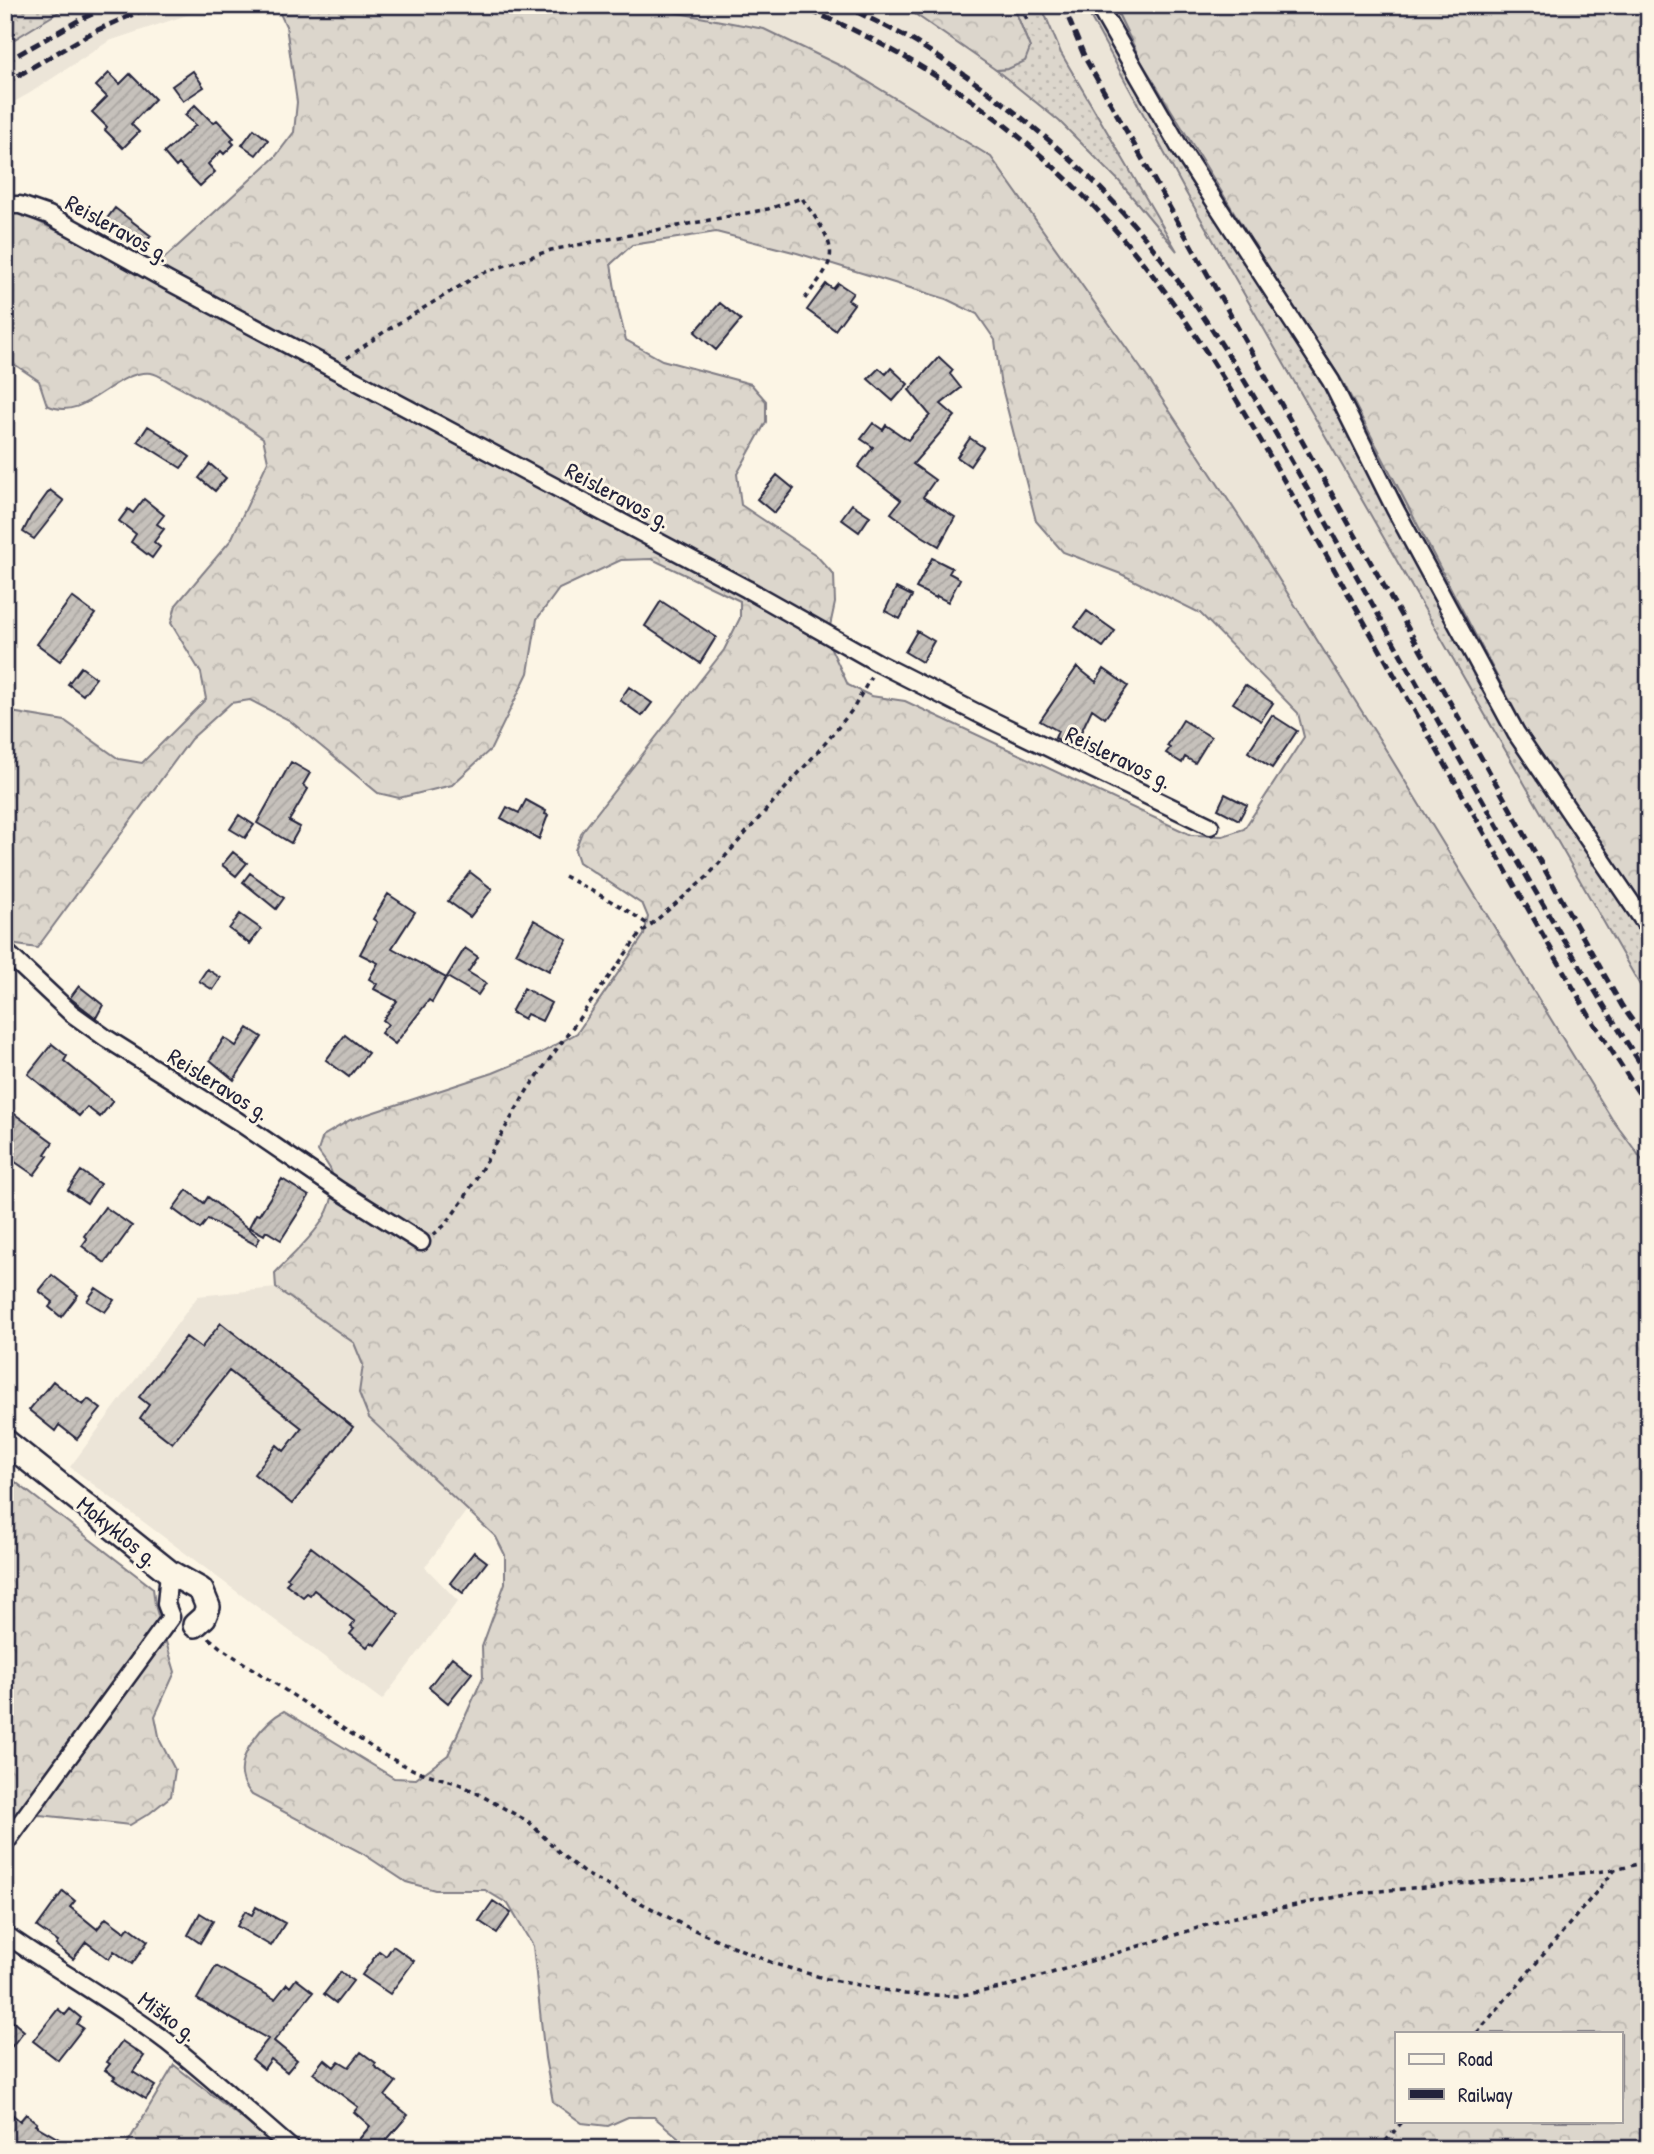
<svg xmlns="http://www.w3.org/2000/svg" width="1654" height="2154" font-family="'Patrick Hand',sans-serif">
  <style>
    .built { fill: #ece5d8 }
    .grass { fill: url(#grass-dots); stroke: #7f7c84; stroke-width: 2 }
    .forest { fill: url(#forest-crowns); stroke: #7f7c84; stroke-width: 2; fill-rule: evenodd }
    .building { fill: url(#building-hatch); stroke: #22223b; stroke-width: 2 }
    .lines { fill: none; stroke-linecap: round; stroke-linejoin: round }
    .minor-casing { stroke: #22223b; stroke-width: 21 }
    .secondary-casing { stroke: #22223b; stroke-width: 28 }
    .path { stroke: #22223b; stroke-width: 3.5; stroke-dasharray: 5 5; stroke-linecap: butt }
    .minor { stroke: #fcf5e5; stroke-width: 16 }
    .secondary { stroke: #fcf5e5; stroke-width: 23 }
    .rail { stroke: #22223b; stroke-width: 5; stroke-dasharray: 10 5; stroke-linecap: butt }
    .labels { text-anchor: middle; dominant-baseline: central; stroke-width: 6; stroke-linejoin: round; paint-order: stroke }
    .street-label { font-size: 23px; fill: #22223b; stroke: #fcf5e5 }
  </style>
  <defs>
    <pattern id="grass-dots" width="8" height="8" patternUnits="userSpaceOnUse" patternTransform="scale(1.75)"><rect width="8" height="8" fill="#dcd6cc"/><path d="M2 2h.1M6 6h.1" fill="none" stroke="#bcb7b0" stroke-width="1.8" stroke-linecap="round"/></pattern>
    <pattern id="forest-crowns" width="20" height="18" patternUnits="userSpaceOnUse" patternTransform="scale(1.75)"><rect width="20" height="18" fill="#dcd6cc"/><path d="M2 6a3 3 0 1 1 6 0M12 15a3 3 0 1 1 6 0" fill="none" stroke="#bcb7b0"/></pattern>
    <pattern id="building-hatch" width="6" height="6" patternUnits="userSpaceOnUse" patternTransform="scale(1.75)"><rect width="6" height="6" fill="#c6c1bb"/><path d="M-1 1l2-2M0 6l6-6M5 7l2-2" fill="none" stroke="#aaa6a2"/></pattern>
  </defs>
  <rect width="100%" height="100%" fill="#fcf5e5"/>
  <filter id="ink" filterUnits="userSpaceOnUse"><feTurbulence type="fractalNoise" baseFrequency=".0143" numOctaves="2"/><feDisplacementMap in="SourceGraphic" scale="14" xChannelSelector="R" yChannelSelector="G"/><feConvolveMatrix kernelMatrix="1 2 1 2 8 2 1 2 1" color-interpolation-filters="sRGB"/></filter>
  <g filter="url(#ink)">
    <!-- built -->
    <path class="built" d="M70,5H217L109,41L30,93L5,107V45Z
      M635,5H902L996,70L1059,121L1119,181L1173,246L1061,53L1041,5H1084L1185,191L1649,1001V1169L1612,1119L1378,737L1244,524L1152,384L991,157L847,69L764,29Z
      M276,1288L354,1343L363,1365L359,1393L369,1418L467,1510L425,1567L458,1601L382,1700L70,1467L198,1296Z"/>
    <!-- grass -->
    <path class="grass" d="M5,5H70L5,45Z
      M1013,5H1041L1061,53L1177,251L1119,181L1059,121L996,70L1008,69L1030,48Z
      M1084,5H1114L1141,61L1253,243L1343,382L1524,728L1649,913V1001L1185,191Z"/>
    <!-- forest -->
    <path class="forest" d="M276,5H635L764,29L847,69L991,157L1152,384L1244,524L1378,737L1612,1119L1649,1169V2149H682L678,2137L654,2117H628L608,2126L582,2123L553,2102L545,2058L533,1946L508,1904L485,1890H435L406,1882L362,1853L252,1795C247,1789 243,1783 242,1775C239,1752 265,1721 284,1711L394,1778L416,1779L448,1755L483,1677L482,1647L505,1583V1555L496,1537L369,1418L359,1393L363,1365L354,1343L276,1288L275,1273C299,1247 342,1215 332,1174C331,1167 322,1158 318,1151L323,1136L350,1120L493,1073L541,1053L577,1033L644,935L648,917L643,905L579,862L575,850L582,832L724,650L740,618V601L652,559L621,560L559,589L537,619L528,673L491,749L452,785L399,798L378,793L289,720L250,700L231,703L191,739L37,948L17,945L5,936V711L65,721L119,759L142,763L206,699L201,673L171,623L176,605L231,540L268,461L263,438C235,417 206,401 175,385C168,382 159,374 151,373C114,369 85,424 47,405L39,381L5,358V210H14L147,274L275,157L294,132L297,102L286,26ZM716,232L797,253L946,299L977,314L995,340L1000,380L1036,521L1063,552L1121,574L1200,613L1298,713L1304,737L1244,829L1223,836L1191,835L905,701L871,696L848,685L827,640L835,603L834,575L816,555L741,505L737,474L766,422V401L751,384L662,360L626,340L618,308L611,264L632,245ZM1397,2033H1621V2121H1397Z
      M902,5H1013L1030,48L1025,61L1008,69L996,70Z
      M1114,5H1649V913L1524,728L1343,382L1253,243L1141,61Z
      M5,1477H9L153,1588L155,1605L175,1672L155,1716L160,1741L175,1770L171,1796L150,1813L130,1825L40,1815L12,1817L5,1826Z
      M174,2065L281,2149H124Z"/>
    <!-- building -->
    <path class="building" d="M193,71L204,87L183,101L172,86Z
      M109,73L120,84L130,74L155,99L131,124L139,132L123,148L105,130L107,127L92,112L107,97L96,86Z
      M195,105L213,123L217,120L234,138L231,141L234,144L224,154L221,151L208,164L215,172L200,186L179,164L176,167L164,153L196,125L185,115Z
      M254,129L268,140L256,155L242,145Z
      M115,208L151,236L140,249L105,221Z
      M838,283L853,293L848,300L854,304L835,330L807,310L826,284L833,289Z
      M720,303L741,320L716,350L695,332Z
      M939,357L953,370L950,374L961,388L941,404L955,416L913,464L935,480L923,497L955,517L939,546L922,536L891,513L901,500L858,467L873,447L861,439L873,423L883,430L886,425L908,440L930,415L909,390Z
      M879,368L886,374L891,368L908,384L893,401L868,379Z
      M148,426L173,442L171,443L190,457L181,468L138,441Z
      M970,438L983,447L970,466L957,457Z
      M210,464L226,478L215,491L199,478Z
      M777,475L794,489L774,513L757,499Z
      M50,490L64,501L34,539L23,532L31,516Z
      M144,499L164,515L157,524L164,529L154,542L160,547L152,558L131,542L136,534L119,521L128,509L133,513Z
      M852,504L870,516L859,532L841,519Z
      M932,558L952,568L949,573L960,579L948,602L937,596L936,598L916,588Z
      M896,588L912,596L900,619L885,611Z
      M72,597L95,614L60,661L37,644Z
      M661,601L716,637L700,663L645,626Z
      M1087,611L1115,631L1103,647L1075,627Z
      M917,631L934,641L922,662L905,652Z
      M81,667L96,678L83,695L68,684Z
      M1077,667L1096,682L1104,669L1128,686L1105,718L1092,709L1074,747L1055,738L1058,731L1040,721Z
      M1245,685L1273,703L1261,721L1233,703Z
      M629,687L652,703L642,716L620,700Z
      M1272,715L1297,731L1272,768L1248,752Z
      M1183,720L1211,737L1195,763L1185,757L1182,763L1166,753L1170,748L1167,746Z
      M291,762L310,773L303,785L308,789L289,821L300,827L291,843L257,823Z
      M1225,794L1247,805L1239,820L1218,809Z
      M526,800L546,811L545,814L548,815L539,839L501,818L507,807L519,813Z
      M239,815L254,825L245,838L230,829Z
      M233,852L247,863L236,876L222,865Z
      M470,872L492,889L470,917L448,901Z
      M250,873L284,898L276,909L243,882Z
      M388,894L415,912L392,948L446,978L432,1002L429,1000L395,1044L381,1033L388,1024L383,1020L397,1001L374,989L377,984L369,979L378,963L360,954L377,922L373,919Z
      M240,914L261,929L250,944L229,929Z
      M534,920L567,939L549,971L516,953Z
      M465,948L478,957L468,972L486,983L478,995L447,977Z
      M207,969L221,978L213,990L199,981Z
      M79,986L103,1005L96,1018L70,998Z
      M524,988L551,1003L542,1021L527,1014L524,1019L511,1012Z
      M248,1028L262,1037L234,1080L210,1060L224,1038L236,1046Z
      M345,1035L368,1053L349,1077L326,1060Z
      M52,1044L67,1056L64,1061L113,1101L100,1117L87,1107L79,1116L28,1074Z
      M5,1107L53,1142L45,1154L48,1156L34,1175L5,1155Z
      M81,1171L100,1184L87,1203L68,1190Z
      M282,1179L309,1196L281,1240L266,1231L264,1235L249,1227L256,1214L259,1215Z
      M187,1190L204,1203L208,1197L260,1238L256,1245L208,1219L200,1229L173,1209Z
      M105,1207L132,1226L105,1263L82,1246L87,1239L84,1236Z
      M52,1275L78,1295L61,1317L49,1307L53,1302L39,1291Z
      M96,1288L114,1300L105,1312L87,1301Z
      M221,1323L353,1427L292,1504L254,1474L277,1445L284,1451L302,1428L229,1371L172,1443L140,1418L149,1405L139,1397L186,1337L201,1348Z
      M53,1381L83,1405L88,1399L101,1409L77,1439L59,1425L55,1431L29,1410Z
      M311,1547L399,1614L375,1645L371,1642L367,1647L350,1634L354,1629L351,1627L355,1622L314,1590L310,1595L307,1593L303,1597L286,1584L290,1580L287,1578Z
      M474,1552L487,1562L463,1593L450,1583Z
      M452,1657L472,1673L448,1703L429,1687Z
      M63,1891L75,1901L70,1907L97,1929L106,1918L125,1932L129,1927L148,1941L132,1964L114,1951L109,1959L86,1942L73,1959L56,1945L58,1942L37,1927Z
      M493,1901L511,1913L497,1933L479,1921Z
      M256,1907L285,1923L271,1946L237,1926L245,1911L252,1915Z
      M200,1913L213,1921L200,1943L188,1935Z
      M393,1946L414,1961L390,1994L362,1975L379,1951L386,1956Z
      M216,1966L275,1999L287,1984L290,1987L296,1979L313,1992L274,2041L297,2060L287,2072L271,2059L264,2069L252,2059L268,2039L197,1999Z
      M341,1972L353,1981L336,2003L324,1994Z
      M58,2009L65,2015L70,2009L81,2018L77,2024L83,2028L58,2060L33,2041Z
      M5,2015L24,2031L5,2055Z
      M122,2041L144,2056L133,2072L155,2086L146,2099L113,2079L115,2077L105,2070L110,2064L107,2062Z
      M361,2052L376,2063L374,2066L396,2082L385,2096L408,2115L379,2149H351L370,2126L354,2112L358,2107L354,2104L313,2073L324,2059L334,2067L339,2061L349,2067Z
      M5,2108L20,2121L26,2114L37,2123L35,2125L76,2149H13L5,2143Z"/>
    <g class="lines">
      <defs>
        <path id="minor" d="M1098,5L1180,148L1331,381L1395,509L1516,733L1649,929
          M5,205H20L49,215L168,281L747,589L878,663L987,718L1210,826
          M5,951L71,1013L106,1038L236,1120L340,1191L421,1242
          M5,1844L171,1617L166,1604L169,1572
          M5,1934C58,1971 114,2002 166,2041C209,2075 250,2113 292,2149"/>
        <path id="secondary" d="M5,1441L169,1572L201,1590L208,1607L204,1617L195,1625"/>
      </defs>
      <!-- minor casing -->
      <use href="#minor" class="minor-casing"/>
      <!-- secondary casing -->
      <use href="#secondary" class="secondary-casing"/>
      <!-- path -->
      <path class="path" d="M1021,5L1028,22
        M347,358L384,332L480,274L551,250L768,209L802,198C812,214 834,239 830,258C828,272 812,288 804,300
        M564,876L622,907L649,925
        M433,1235L445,1225L464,1199L528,1089L640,934L707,877L828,740L853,709L871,677
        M209,1638L221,1648L382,1754L414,1770L462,1785L529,1822L562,1855L584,1873L685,1926L775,1964L827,1979L905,1994L957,1996L1006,1987L1230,1918L1357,1893L1615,1870
        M1477,2033L1615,1870L1649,1861
        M1379,2149L1403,2121"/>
      <!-- minor -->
      <use href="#minor" class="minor"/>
      <!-- secondary -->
      <use href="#secondary" class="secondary"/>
      <!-- rail -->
      <path class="rail" d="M796,5C948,64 1080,171 1174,304C1241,399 1296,503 1354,604C1432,742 1511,879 1590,1017L1649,1109
        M844,5C870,19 898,31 923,47C982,85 1040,129 1090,178C1193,278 1268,420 1339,545C1440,723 1538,905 1649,1077
        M1063,5L1085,58L1622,1006L1649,1044
        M5,62L81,19L113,5
        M5,83L93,32L154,5"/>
    </g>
  </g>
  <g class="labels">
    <!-- street labels -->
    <g class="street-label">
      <text transform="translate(118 228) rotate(29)">Reisleravos g.</text>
      <text transform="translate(618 495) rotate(28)">Reisleravos g.</text>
      <text transform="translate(1119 757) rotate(26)">Reisleravos g.</text>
      <text transform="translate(219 1084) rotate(32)">Reisleravos g.</text>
      <text transform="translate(118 1531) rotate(39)">Mokyklos g.</text>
      <text transform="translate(168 2016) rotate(37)">Miško g.</text>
    </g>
  </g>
  <!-- margin -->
  <rect width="1654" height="2154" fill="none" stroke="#fcf5e5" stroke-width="28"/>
  <rect x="14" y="14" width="1626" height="2126" fill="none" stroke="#22223b" stroke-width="2.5" filter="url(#ink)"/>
  <!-- legend -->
  <rect x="1395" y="2032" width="228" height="91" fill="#fcf5e5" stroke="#a5a1a1" stroke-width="2"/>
  <rect x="1409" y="2054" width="35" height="10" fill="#fcf5e5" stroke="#a5a1a1" stroke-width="2"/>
  <text x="1458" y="2066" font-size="21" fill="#22223b">Road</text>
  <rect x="1409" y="2089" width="35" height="10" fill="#22223b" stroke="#a5a1a1" stroke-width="2"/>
  <text x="1458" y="2102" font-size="21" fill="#22223b">Railway</text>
</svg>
